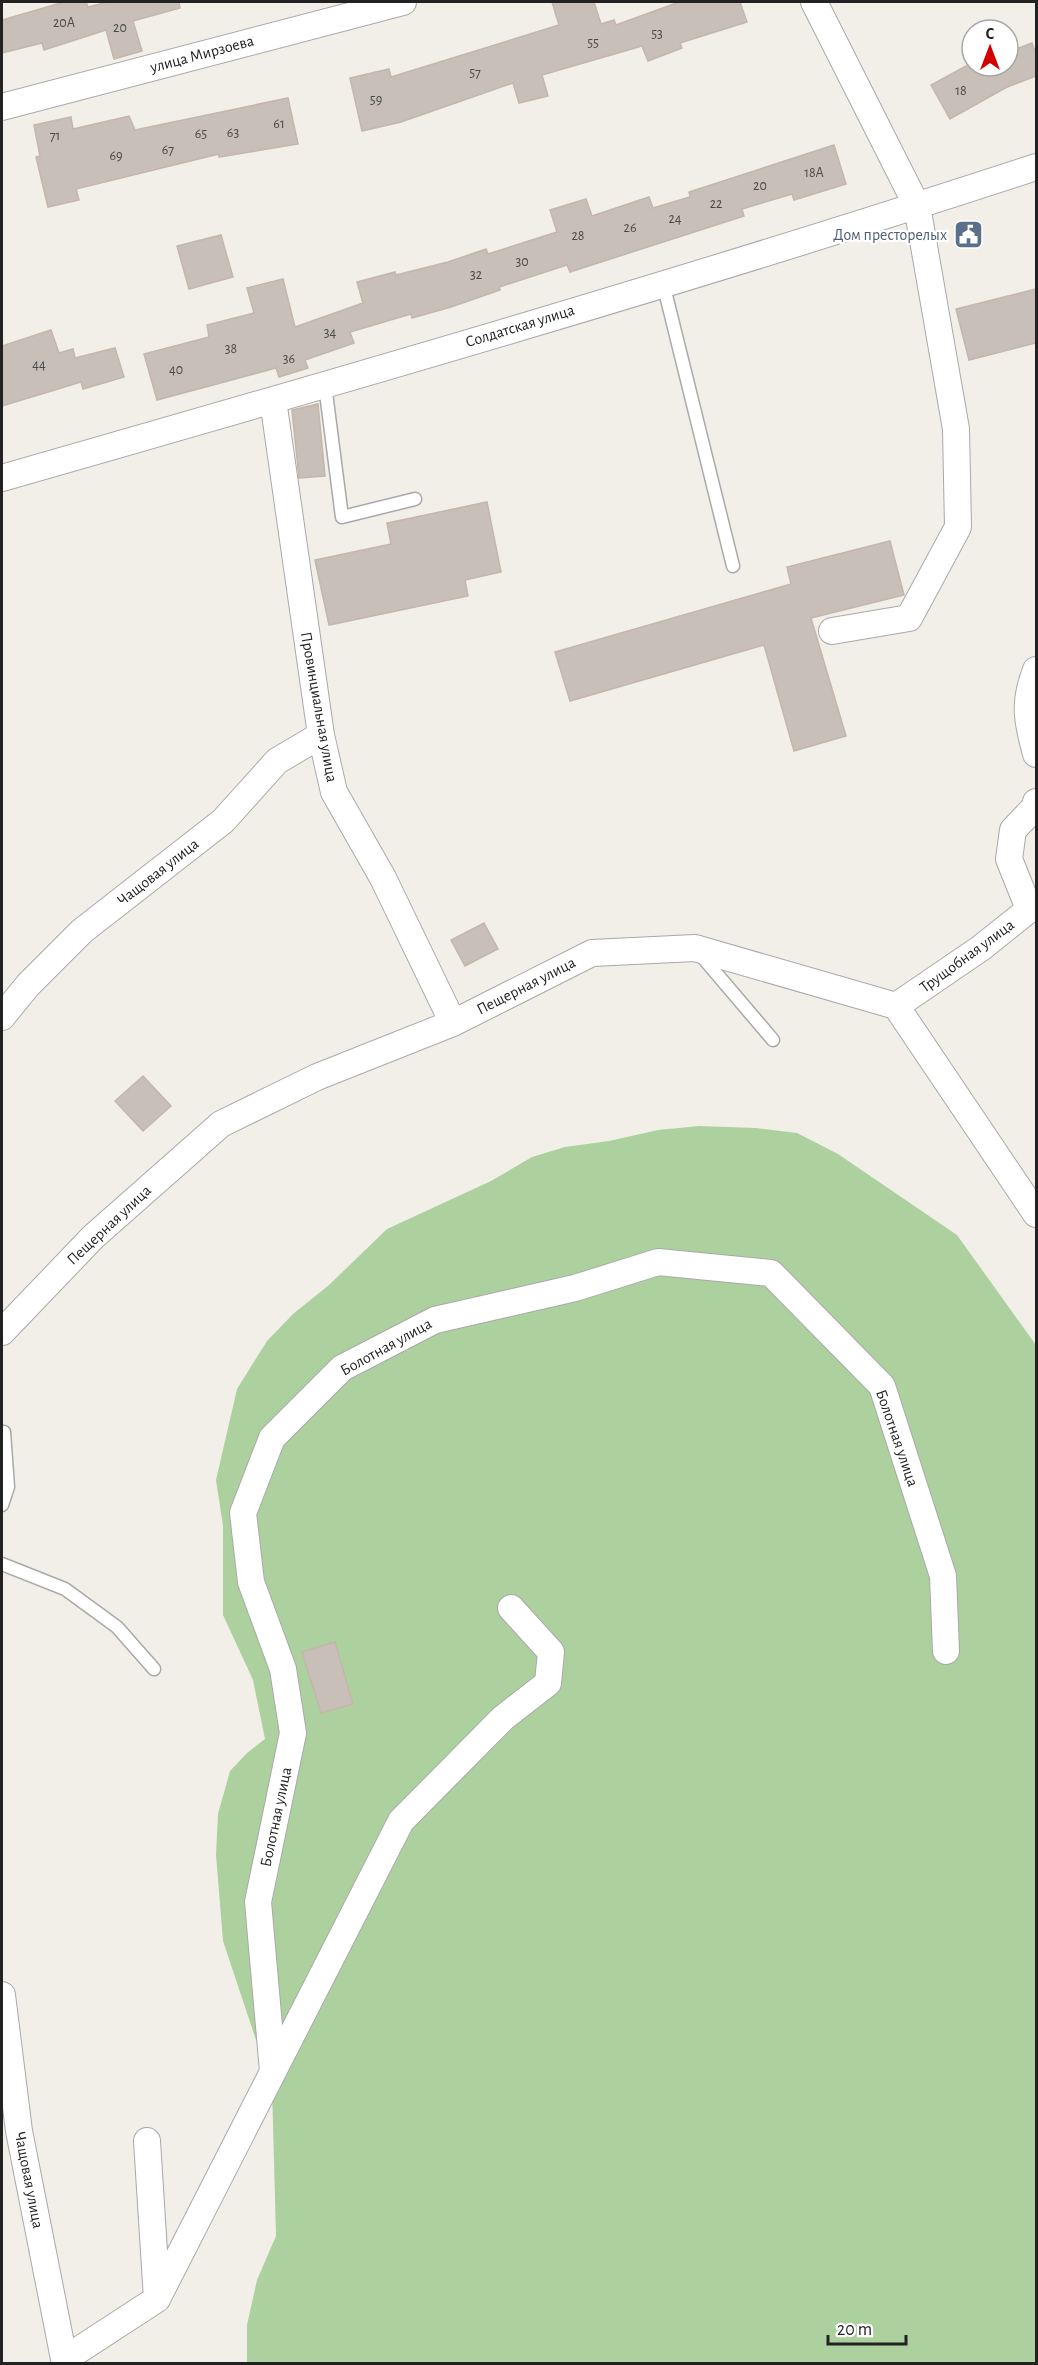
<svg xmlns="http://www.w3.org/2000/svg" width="1038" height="2365" font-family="'Alegreya Sans',sans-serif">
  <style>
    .forest { fill: #add19e }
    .building { fill: #c7bfb8; stroke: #c4b6ab; stroke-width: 1.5 }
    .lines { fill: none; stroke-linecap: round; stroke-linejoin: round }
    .lane-casing { stroke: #a9a9a9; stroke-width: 15 }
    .street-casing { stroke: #a9a9a9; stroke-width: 28 }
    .lane { stroke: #fff; stroke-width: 12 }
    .street { stroke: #fff; stroke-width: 26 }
    .labels { text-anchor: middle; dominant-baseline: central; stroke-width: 4.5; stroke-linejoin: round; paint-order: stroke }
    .number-label { font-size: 14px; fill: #4b4948 }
    .street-label { font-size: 16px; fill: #222; stroke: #fff }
    .service-label { font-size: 16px; fill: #4e5e75; stroke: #fff; text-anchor: end }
  </style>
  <rect width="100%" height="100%" fill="#f2efe9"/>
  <!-- forest -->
  <path class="forest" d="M699,1126L756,1128L797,1133L838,1154L957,1235L1036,1345V2363H247V2325L257,2280L276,2236L272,2088L223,1941L216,1855L218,1814L230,1771L247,1753L265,1739L253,1680L223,1615V1526L216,1480L237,1389L267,1341L293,1314L329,1285L387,1229L491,1181L532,1157L565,1147L609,1141L658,1130Z"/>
  <!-- building -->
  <path class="building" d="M64,2H86L88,7L108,2H179L180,8L133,21L142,51L114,59L106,30L44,50L42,43L2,53V20Z
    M552,2H594L601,24L614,20L616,25L679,2H740L747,22L680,43L682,48L648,61L642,46L542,75L548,96L519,103L513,83L401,122L362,131L350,78L389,69L391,77L559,25Z
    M1032,43L1036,54V76L1007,87L950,119L931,85L966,66H1008V52Z
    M288,98L298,144L219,157V154L76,189L79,200L48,207L36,157L40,156L34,125L71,117L73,129L129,116L135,130Z
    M834,145L846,184L794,200L792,194L742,209L744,216L570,272L567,265L499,287L500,290L451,307L412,318L411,314L350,332L354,343L305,360L308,368L279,377L276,368L157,400L144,354L209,337L207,325L254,313L247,288L283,279L295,327L363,303L357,282L395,272L396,275L448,262L486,249L488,254L557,232L550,210L586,199L592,216L649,197L653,208L690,197L689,192Z
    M221,235L233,277L189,289L177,246Z
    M1036,289V343L969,360L956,309Z
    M51,330L59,353L73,349L75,358L115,348L124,377L83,389L81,382L2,406V346Z
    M318,404L325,476L299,478L292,410Z
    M487,502L501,572L465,580L468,596L329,625L315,560L391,544L387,523Z
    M890,541L904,595L811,618L846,736L794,751L764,645L570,701L555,652L791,584L787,567Z
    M484,923L498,949L465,966L451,940Z
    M143,1076L171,1106L143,1131L115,1101Z
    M335,1642L353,1704L321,1713L302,1652Z"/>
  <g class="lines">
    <defs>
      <path id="lane" d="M663,283L733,566
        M325,385L342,517L415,499
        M699,953L773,1040
        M2,1505L8,1487L4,1432
        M2,1564L65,1589L117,1627L154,1669"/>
      <path id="street" d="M814,2L917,206L956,429L958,527L909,618L832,631
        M2,107L403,2
        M273,400L321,735L334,792L383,878L453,1023
        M2,478C348,379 694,279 1036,167
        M1036,670C1023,703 1027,721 1036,754
        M1029,909L1009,859L1013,830L1036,806V802
        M896,1006L981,948L1036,904
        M2,1017L28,985L82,931L223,821L277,761L321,735
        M2,1332L93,1237L221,1124L317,1077L453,1023L592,953L695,948L896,1006L1036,1214
        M2,1995L19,2131L65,2364
        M273,2071L258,1902L293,1733L283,1669L251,1582L243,1513L272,1438L342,1368L435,1320L575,1288L658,1262L771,1273L882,1386L943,1576L946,1651
        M157,2299L401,1821L503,1718L548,1683L551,1652L511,1608
        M65,2359L157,2299L147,2141"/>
    </defs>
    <!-- lane casing -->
    <use href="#lane" class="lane-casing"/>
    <!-- street casing -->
    <use href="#street" class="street-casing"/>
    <!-- lane -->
    <use href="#lane" class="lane"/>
    <!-- street -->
    <use href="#street" class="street"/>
  </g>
  <!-- icons -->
  <defs>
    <symbol id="civic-square" viewBox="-11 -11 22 22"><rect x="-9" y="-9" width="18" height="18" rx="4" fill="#5c6f8a" stroke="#fff"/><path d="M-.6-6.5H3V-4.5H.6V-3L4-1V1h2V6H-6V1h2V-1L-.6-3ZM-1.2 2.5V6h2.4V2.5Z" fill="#fff"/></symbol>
  </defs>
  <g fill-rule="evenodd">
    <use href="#civic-square" x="952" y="218" width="33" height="33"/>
  </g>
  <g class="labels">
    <!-- number labels -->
    <g class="number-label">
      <text x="64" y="23">20А</text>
      <text x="120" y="28">20</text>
      <text x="657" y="34">53</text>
      <text x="593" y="43">55</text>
      <text x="475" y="73">57</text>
      <text x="961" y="91">18</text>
      <text x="376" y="100">59</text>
      <text x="279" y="124">61</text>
      <text x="233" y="133">63</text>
      <text x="201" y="134">65</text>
      <text x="55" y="136">71</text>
      <text x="168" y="150">67</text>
      <text x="116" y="156">69</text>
      <text x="814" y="173">18А</text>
      <text x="760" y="186">20</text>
      <text x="716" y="204">22</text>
      <text x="675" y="219">24</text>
      <text x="630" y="228">26</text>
      <text x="578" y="236">28</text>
      <text x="522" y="262">30</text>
      <text x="476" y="275">32</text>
      <text x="330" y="333">34</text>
      <text x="231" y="349">38</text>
      <text x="289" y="359">36</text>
      <text x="39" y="365">44</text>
      <text x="176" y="370">40</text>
    </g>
    <!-- street labels -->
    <g class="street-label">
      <text transform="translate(202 54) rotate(-15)">улица Мирзоева</text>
      <text transform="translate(520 326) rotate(-17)">Солдатская улица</text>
      <text transform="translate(319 707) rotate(80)">Провинциальная улица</text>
      <text transform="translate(158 872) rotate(-38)">Чащовая улица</text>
      <text transform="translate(967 956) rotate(-36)">Трущобная улица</text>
      <text transform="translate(526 986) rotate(-27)">Пещерная улица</text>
      <text transform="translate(109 1225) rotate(-43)">Пещерная улица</text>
      <text transform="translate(386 1347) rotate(-29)">Болотная улица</text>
      <text transform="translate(897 1438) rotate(71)">Болотная улица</text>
      <text transform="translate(276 1817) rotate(-78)">Болотная улица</text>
      <text transform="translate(29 2180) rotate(79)">Чащовая улица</text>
    </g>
    <!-- service labels -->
    <g class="service-label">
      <text x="947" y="235">Дом престорелых</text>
    </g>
  </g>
  <!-- border -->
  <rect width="1038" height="2365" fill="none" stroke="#222222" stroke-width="6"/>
  <!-- north arrow -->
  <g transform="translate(990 48)"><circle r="28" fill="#ffffff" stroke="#a7a7a7" stroke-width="1.5"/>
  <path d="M0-4.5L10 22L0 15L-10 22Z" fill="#d40000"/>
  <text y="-9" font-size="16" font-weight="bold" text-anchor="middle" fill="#222222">С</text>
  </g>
  <!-- scale -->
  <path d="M828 2335v9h78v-9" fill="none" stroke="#222222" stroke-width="3"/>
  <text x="837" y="2335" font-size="18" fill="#222222" stroke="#ffffff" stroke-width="4.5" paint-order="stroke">20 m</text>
</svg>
